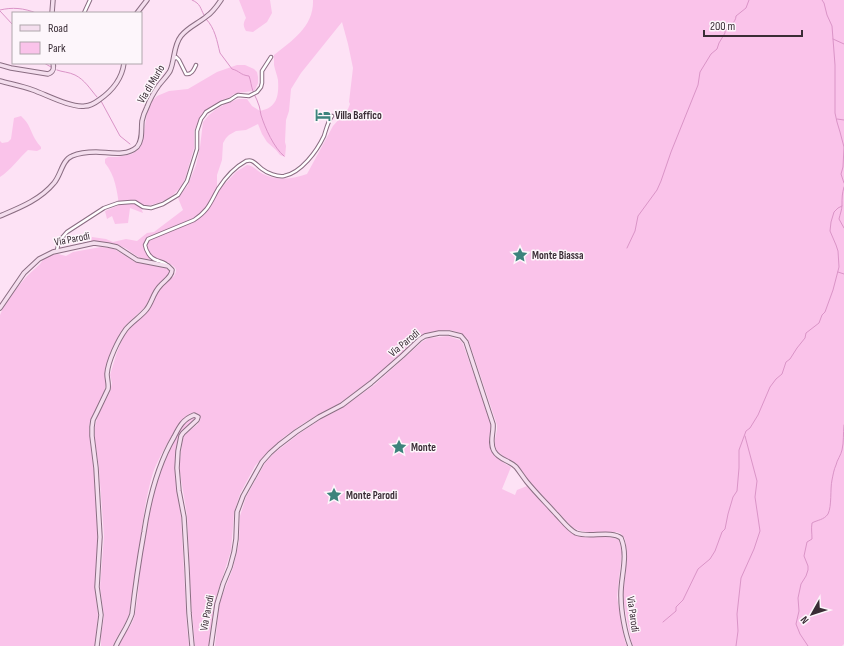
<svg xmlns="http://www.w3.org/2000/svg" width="844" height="646" font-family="'Sofia Sans Condensed',sans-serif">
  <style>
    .green { fill: #fac3ea; fill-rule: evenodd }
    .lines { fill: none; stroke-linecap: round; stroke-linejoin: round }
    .stream { stroke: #da94c7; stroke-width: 1 }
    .street-casing { stroke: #8a6d82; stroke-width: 4.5 }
    .secondary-casing { stroke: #8a6d82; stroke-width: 5.5 }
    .street { stroke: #fff; stroke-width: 2.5 }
    .secondary { stroke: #f4deee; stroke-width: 3.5 }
    .labels { text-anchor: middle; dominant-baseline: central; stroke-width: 3; stroke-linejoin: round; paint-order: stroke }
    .street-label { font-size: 11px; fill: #3a2d36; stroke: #fdf6fb }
    .poi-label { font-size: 11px; font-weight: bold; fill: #3a2d36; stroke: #fdf6fb; text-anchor: start }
  </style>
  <rect width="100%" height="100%" fill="#fde2f5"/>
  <!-- green -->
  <path class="green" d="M239,0H270L272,13L267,22L253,32L246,31C243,26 243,23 246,18Z
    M313,0H844V644L842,646H633L631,640L627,620L623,597L626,568L627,553L625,539L623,536L620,533L616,532C602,532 584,535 572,527L527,479L517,464L513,461L507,459L497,451L495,446V439L497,430V425L468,339L461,333L450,330L439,331L425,334L419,337L397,359L369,382L340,403L304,423L284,437L263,457L255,466L240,494L234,513L231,551L214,604L209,646H195L191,601L187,515L179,467L183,437C187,430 198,427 200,420C201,417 200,416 198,414C189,408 177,426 174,432C167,444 157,461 153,473C146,496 143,519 140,542C136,567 133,591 129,615C125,626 117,635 113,646H101V635L104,616L100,587L104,536L99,469L95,440V427L98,414L110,392L112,383L110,375L116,355L123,337L133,325L149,309L160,288L174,276L176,272V269C168,258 153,261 141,258C135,256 130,251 125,248C115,243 103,241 91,242L92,237L106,239L113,242L126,239L137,241L147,233L154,232L183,210L178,198L188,185L196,165L200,147L203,122L209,115L215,110L225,104L238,99H247L252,106L260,111C277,108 279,96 278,80C277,75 275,70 274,65C274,62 274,58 274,55C293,40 314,26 313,0ZM342,22L348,44L353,68L349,102L350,104L348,109L333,126L307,174C294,179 276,181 263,174C257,171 254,166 247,165L236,172L221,188L219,189L217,188V175L222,160L223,143L226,138L229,135L236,131L246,130L258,124L262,134L267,142L276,150L280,155L285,157L286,146L285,142L286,120L289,111L291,89L301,73Z
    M237,65H245L254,69L257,72L258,77V83L255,90L252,91L238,93L234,94L229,98L225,99L210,107L202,114L194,131V148L185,179L181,187L173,195L167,199L161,202L141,208L143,213L130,208L128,223L115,224L112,216L107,219L105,211L119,205C117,191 115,175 105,163V159L108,157H117L132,154L139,149L143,140L147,112L152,101L157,96L169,91L188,89L217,72Z
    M21,116C30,124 30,130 35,139C37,142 39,145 41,147V149L37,151L28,150C18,159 11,170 0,177V141L2,143L8,142L11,139L14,118Z
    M101,247L110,248L116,250L135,262L166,268L169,270L170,273L168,275L155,289L145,307L125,326L118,338L107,366L105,375L106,384L104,392L90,422L89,428L90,440L94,471L98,538L95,587L98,616L95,646H0V315L3,308L16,289L27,276L40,264L44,258L50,255L58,254L66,256L73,252Z
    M448,336L460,340L463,344L491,423C492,429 490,433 489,439C489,454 499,460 511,467L502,489L515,495L517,490L527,486L572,533C576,535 580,537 584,537C595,538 610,535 619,540L622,552L617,597L625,642L627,646H215L219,604L233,568L239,542L240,516L246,497L265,463L273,454L300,433L321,419L342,408L374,385L423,341L429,338Z
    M194,417L196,418L194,422L180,434L178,441L175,463V473L181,517L187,627L189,646H119C121,641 123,636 126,632C130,626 134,621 135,613C139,593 139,573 142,553C148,513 156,472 176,436C180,429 185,419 194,417Z"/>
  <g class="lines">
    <!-- stream -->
    <path class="stream" d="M192,0C201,4 200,8 204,15
      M822,0L824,3L827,15L832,26L835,65V113L837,122L840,132L844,147L843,167L841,174L844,183
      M0,10C12,7 24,8 36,13
      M0,11L13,25
      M206,19C215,28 217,41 220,53L232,69C240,71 240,75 249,76C251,81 251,86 253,91C254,95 257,99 258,103C260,107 260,111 261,115C265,128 274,148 284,156
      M833,39L844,44
      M44,63L51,67
      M57,70C62,72 69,72 75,75C85,80 90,89 97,97
      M101,101L120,136L130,144
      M837,119L844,120
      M844,187C842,194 842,198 842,205C842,210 840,214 839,219L844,228
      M627,248L635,231L638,216L657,190L661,181L671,152L698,85L700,72L711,54L717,49L719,43L725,33V31C729,27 736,22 736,16L746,8L749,0
      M838,272L844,274
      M663,622L676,611V607L683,600L698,569L710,559L715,551L722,532L725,529L728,514L733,497L737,491L739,468V450L746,431L750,428L758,415L770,387L776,379L782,374L786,362L790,359L797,348L805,338L806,333L819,323L822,315L825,312L833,290L839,267L838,251L836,245L830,231L831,222L834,212L838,208L842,206
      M736,646L738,631L737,614L741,578L754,549L760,531L755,497L757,481L745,436
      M808,646L800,634L796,624L799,611L798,598L801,584L806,576L808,570V566L804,556L807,542L812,539C812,533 811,529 812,523C817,520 824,520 828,514C832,506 830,489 832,480C833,475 834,469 836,465C837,460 841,455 842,450C844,442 843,434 844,425"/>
    <defs>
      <path id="street" d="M84,13L90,0
        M174,59L176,57L179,60L186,74C192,75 194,69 196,65
        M57,251L58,245L60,240L67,232L104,208L118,203L131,202H135L143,207L151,208L163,204L178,195L187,181L197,149V131L201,119L204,115L206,112L221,103L230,100L236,96L238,95L249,96L257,92L261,87L262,83V71L271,57
        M168,266C165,262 161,262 156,260C150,258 146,251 145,245L148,239L194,220C209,210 210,203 218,189C225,178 235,167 246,161C249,160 250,160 252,161C256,163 258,166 262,169C267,173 277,177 284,176C301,173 317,151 324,136C326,130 328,121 332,116"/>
      <path id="secondary" d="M52,13L53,0
        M137,13L147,0
        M0,65L11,68L48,74C54,72 54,68 53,63
        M0,81C11,84 22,86 33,90C47,95 71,108 85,106C90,106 95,103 99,100C112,91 122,79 124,63
        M0,216C19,208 40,200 54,183C61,175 62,160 72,156C79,153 88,152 96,152C108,152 126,157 137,147C143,140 141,130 142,121C143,116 145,111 147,107C150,99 154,92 159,85C163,80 167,76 170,71C175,60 173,46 181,36C188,27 199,23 207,16C213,12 217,6 221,0
        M0,308L24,273L39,259L53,252L94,243L108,245L117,247L137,260L168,266L172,270C172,277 164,281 160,286C153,293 152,303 146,310C140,317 132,322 126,329C118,340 108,361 107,374C107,379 109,384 108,389L97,412L93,420L92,427V436L96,468L100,537L97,587L101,615L97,646
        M116,646C121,635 128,626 132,614C135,587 139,560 144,532C149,499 157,466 174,437C179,427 183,419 194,415L198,417L197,420L183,433L181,436L178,451L177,468L179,491L184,517L187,568L189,613L192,646
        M211,646L217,604L223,584L230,567L234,552L236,539L237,512L243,496L262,462L270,453L279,445L296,432L319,417L342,405L371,383L402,356L420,339L425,336L439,333H449L461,336L466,342L493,424C494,433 489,442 494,451C499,460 509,460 516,467C520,472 523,477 527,482C536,493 546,503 556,514C562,520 568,529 576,533C589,538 611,530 621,538C629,557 620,578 621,597C621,611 625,633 630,646"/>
    </defs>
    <!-- street casing -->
    <use href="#street" class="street-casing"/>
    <!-- secondary casing -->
    <use href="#secondary" class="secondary-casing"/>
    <!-- street -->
    <use href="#street" class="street"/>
    <!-- secondary -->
    <use href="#secondary" class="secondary"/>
  </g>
  <!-- icons -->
  <defs>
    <symbol id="hotel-bare" viewBox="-9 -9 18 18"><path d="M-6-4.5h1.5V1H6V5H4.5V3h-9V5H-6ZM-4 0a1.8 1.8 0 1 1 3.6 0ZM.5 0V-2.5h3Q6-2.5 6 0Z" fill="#3c837c" stroke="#fdf6fb" stroke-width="2.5" paint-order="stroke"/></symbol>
    <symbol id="sight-bare" viewBox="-9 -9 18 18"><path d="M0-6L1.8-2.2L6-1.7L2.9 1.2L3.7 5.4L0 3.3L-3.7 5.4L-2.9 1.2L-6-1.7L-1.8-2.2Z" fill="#3c837c" stroke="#fdf6fb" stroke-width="2.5" paint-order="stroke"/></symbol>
  </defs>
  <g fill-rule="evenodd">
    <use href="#hotel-bare" x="312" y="104" width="22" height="22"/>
    <use href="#sight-bare" x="509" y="244" width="22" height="22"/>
    <use href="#sight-bare" x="388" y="436" width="22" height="22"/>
    <use href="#sight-bare" x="323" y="484" width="22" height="22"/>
  </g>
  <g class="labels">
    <!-- street labels -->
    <g class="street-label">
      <text transform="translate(151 84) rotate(-59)">Via di Murlo</text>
      <text transform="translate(72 239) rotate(-11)">Via Parodi</text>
      <text transform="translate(404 343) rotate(-40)">Via Parodi</text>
      <text transform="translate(207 613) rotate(-79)">Via Parodi</text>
      <text transform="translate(633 614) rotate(82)">Via Parodi</text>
    </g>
    <!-- poi labels -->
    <g class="poi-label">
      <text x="335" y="115">Villa Baffico</text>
      <text x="532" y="255">Monte Biassa</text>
      <text x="411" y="447">Monte</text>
      <text x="346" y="495">Monte Parodi</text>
    </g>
  </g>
  <!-- legend -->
  <rect x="12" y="12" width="130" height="52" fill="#fdf6fb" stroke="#afa6ac"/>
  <rect x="20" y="25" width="20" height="6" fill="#f4deee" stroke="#afa6ac"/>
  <text x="48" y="32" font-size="12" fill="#3a2d36">Road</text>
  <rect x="20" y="42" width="20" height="12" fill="#fac3ea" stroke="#afa6ac"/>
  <text x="48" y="52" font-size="12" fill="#3a2d36">Park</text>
  <!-- north arrow -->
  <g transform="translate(812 614) rotate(231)" stroke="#fdf6fb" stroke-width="3" paint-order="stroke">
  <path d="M0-3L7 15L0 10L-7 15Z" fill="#3a2d36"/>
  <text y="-6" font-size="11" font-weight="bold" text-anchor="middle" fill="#3a2d36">N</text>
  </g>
  <!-- scale -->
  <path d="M704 30v6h98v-6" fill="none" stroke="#3a2d36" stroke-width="2"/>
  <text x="710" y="30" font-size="12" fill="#3a2d36" stroke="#fdf6fb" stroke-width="3" paint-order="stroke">200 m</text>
</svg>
